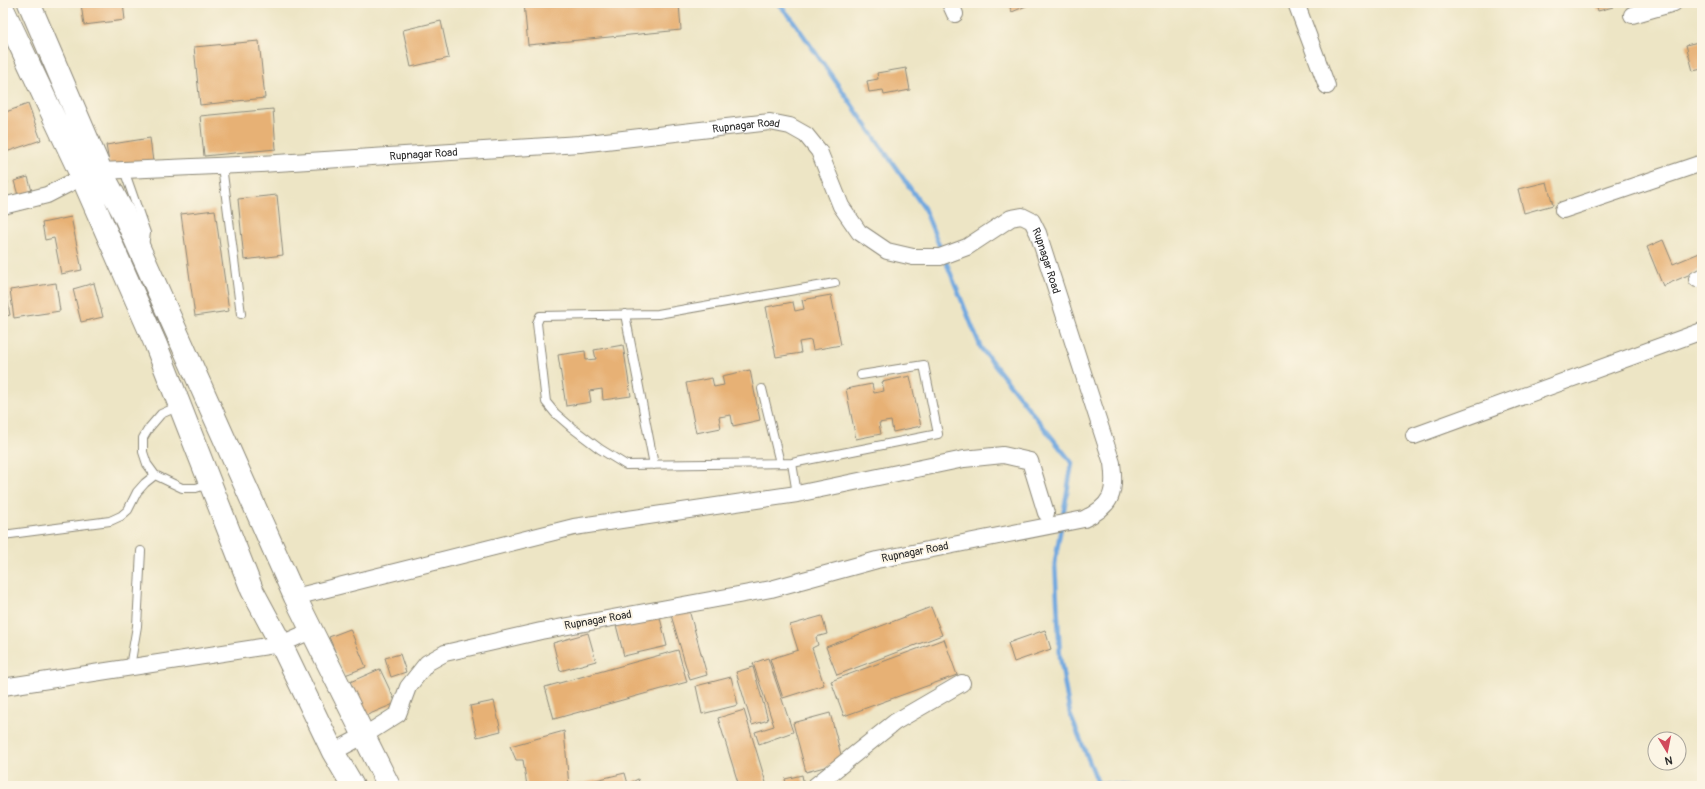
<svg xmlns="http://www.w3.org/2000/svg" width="1705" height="789" font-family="Pangolin,sans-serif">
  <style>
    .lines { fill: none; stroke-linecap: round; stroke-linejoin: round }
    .stream { stroke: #71a8df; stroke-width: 4.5 }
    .building { fill: #e7b175 }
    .service-casing { stroke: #8c8878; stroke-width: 10 }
    .minor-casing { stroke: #8c8878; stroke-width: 18 }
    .primary-casing { stroke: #8c8878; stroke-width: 24 }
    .service { stroke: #fff; stroke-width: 8 }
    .minor { stroke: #fff; stroke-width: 16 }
    .primary { stroke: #fff; stroke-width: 22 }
    .labels { text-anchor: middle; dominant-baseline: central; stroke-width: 4; stroke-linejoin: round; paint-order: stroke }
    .street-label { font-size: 11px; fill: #2b2b2b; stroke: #fcf5e5 }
  </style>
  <rect width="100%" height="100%" fill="#fcf5e5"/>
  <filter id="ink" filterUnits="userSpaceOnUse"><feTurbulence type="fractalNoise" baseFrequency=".025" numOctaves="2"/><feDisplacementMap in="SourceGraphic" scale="8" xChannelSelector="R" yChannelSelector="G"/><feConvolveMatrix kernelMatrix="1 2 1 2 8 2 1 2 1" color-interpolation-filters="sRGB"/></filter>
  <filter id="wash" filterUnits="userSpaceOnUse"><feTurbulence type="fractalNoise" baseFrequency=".012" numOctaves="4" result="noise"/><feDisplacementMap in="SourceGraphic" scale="16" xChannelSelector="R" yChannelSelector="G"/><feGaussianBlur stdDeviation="0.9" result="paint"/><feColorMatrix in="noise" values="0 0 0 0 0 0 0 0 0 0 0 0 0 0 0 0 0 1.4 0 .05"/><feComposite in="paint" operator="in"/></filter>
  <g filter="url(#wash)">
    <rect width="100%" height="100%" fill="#ede5c5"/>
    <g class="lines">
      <!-- stream -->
      <path class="stream" d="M778,3L792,19L924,208L981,348L1072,463L1055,562L1060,657L1070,714L1098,783L1128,786"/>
    </g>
    <g id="blocks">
      <!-- building -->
      <path class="building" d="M91,3H123L125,20L84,25L81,4Z
        M524,3H679L681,30L528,45Z
        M1008,3H1033L1012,12Z
        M1596,3H1612L1613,7L1598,11Z
        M441,21L449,58L411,67L403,30Z
        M259,41L265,98L200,105L194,47Z
        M1702,41V69L1693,71L1686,45Z
        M906,68L910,90L884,95L883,90L869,92L867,81L878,79L877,73Z
        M28,104L41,140L3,153V113Z
        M273,109L276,149L204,156L200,116Z
        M150,138L153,162L110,168L106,145Z
        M3,171L8,183L3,185Z
        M28,177L33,195L19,199L14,181Z
        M1547,182L1553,205L1524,213L1518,189Z
        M277,195L283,255L244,260L238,199Z
        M215,210L229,311L195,316L181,214Z
        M71,217L82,270L61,274L54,238L45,240L42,223Z
        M1663,240L1673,264L1702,252V269L1663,286L1647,247Z
        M56,283L60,311L14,318L10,290Z
        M94,283L103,317L81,322L73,289Z
        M6,292L10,315L3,317V293Z
        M831,295L841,345L813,350L811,340L799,342L801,353L776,357L766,307L793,302L795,311L804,309L802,300Z
        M623,345L631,396L603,400L602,389L589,391L591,402L566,406L558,355L585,351L586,360L596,359L594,350Z
        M750,370L760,420L733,426L731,415L719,417L721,428L696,433L686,383L712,378L714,387L724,385L722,376Z
        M910,376L921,426L893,432L891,421L879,423L881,434L856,439L846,389L872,384L874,393L884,391L882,382Z
        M931,607L942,635L837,675L826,647Z
        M689,610L707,675L690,680L671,615Z
        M659,614L667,646L624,656L616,625Z
        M822,616L827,634L816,637L818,645L812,648L824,685L783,698L770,659L798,650L790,625Z
        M350,629L366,667L345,675L329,637Z
        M1045,630L1051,649L1014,662L1008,643Z
        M588,633L596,661L560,671L553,643Z
        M944,639L957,675L844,716L831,681Z
        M678,650L687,682L554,719L545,687Z
        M400,654L406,672L391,677L385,658Z
        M768,658L793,732L759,744L755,732L774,726L753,663Z
        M753,667L768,720L752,725L736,672Z
        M380,669L396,703L365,716L350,682Z
        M731,677L738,705L702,714L696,686Z
        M494,701L501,731L477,737L470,706Z
        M744,710L767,786H739L718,718Z
        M830,713L843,762L806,772L793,723Z
        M564,731L569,786H527L523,760H516L510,746Z
        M625,773L628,784L638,779L640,786H571Z
        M802,775L804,786H787L785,779Z"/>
    </g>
  </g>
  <g filter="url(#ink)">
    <use href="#blocks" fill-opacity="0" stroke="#8c8878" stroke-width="1"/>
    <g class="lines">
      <defs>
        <path id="service" d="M222,166L241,314
          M124,170L146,233L144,246
          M835,283L658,314L540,316L537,323L546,402L555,413L571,427L600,449L626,465L792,463L938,434L924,365L861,375
          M625,314L654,465
          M762,389L780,463
          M170,410L161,414L149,428L143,438V452L147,464L155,475L182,488H196L209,484
          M792,463L797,494
          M3,535L110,521L121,516L128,510L137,492L145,483L155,475
          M130,667L137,626L141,551"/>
        <g id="minor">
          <path d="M950,3L955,14"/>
          <path d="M1296,3L1327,86"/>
          <path d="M1632,15L1674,3"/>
          <path id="s1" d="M101,171L261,164L580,144L770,122L790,126L806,135L819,151L841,206L859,232L887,251L913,257H940L967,247L1011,218L1022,216L1032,221L1038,233L1112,463C1116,493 1112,506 1084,519L877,560L771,589L541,631L445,653L427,663L408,687L398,714L365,735L333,752"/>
          <path d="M3,206L47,195L82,177"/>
          <path d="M1563,210L1702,163"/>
          <path d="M1697,279L1702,277"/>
          <path d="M1414,436L1702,331"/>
          <path d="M295,597L574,527L797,494L964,459L1003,455L1030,461L1046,513"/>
          <path d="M3,687L281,644L311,631"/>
          <path d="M815,786L895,722L962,683"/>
        </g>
        <path id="primary" d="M29,3L101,171L123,212L295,597L389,786
          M3,9L82,177L156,345L252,590L281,644L333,752L353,786"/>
      </defs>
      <!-- service casing -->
      <use href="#service" class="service-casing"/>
      <!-- minor casing -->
      <use href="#minor" class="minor-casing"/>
      <!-- primary casing -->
      <use href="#primary" class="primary-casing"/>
      <!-- service -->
      <use href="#service" class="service"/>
      <!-- minor -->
      <use href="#minor" class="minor"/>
      <!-- primary -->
      <use href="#primary" class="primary"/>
    </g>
  </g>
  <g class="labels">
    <!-- street labels -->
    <g class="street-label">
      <text stroke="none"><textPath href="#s1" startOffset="647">Rupnagar Road</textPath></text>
      <text stroke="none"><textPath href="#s1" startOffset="323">Rupnagar Road</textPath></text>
      <text stroke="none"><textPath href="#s1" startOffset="1055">Rupnagar Road</textPath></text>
      <text transform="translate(915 552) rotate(-11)">Rupnagar Road</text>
      <text transform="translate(598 620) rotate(-10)">Rupnagar Road</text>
    </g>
  </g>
  <!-- margin -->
  <rect width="1705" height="789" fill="none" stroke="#fcf5e5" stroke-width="16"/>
  <!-- north arrow -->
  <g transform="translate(1667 751) rotate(170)"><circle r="19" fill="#fcf5e5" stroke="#a8a49b"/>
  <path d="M0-3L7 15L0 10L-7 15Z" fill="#d1495b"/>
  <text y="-6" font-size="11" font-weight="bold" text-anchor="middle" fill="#2b2b2b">N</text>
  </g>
</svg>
